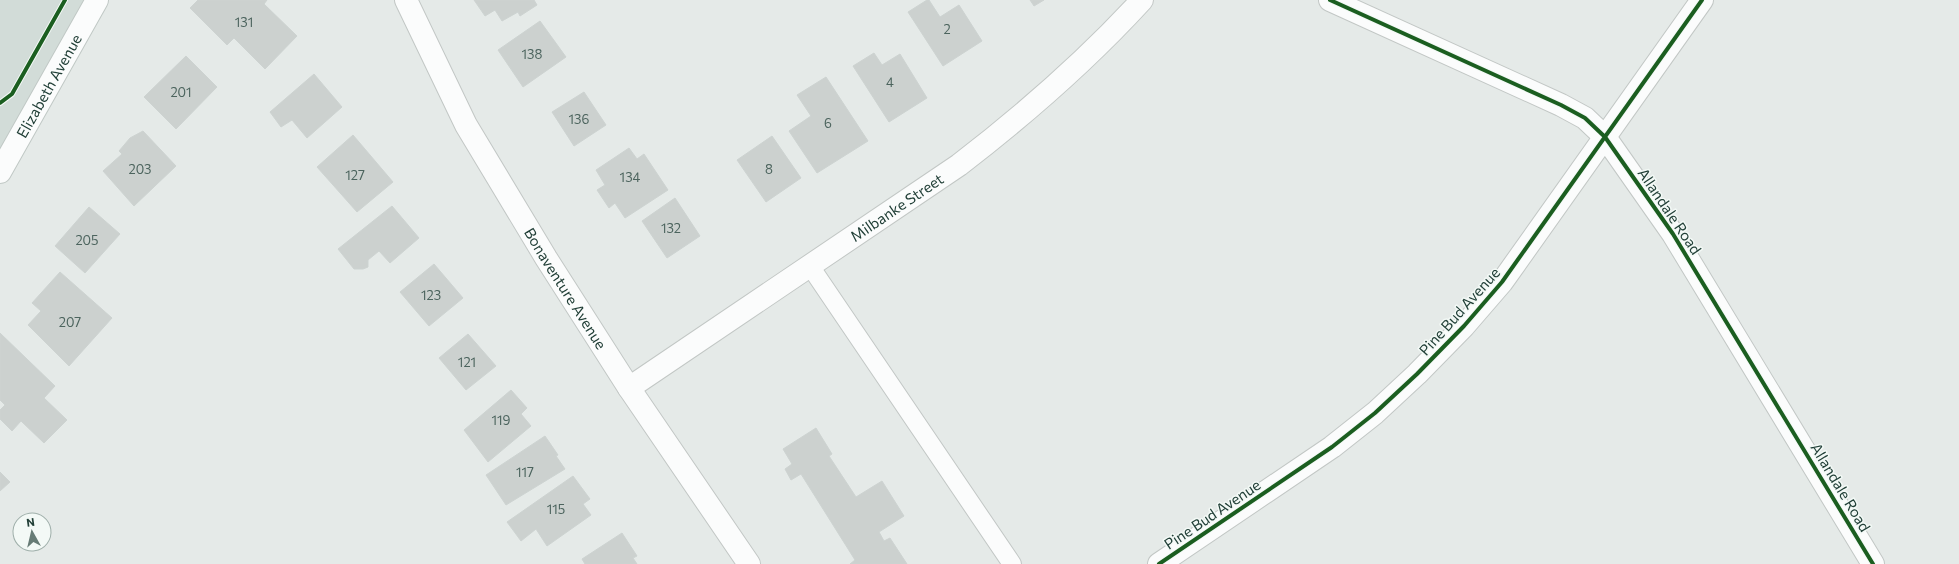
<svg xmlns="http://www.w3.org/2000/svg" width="1959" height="564" font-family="Commissioner,sans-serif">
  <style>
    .built { fill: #d2dcd8 }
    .building { fill: #ccd1cf; stroke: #cdd3d1 }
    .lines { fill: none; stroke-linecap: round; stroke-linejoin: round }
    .service-casing { stroke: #c2c7c5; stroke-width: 20 }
    .minor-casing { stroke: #c2c7c5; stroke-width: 24 }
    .tertiary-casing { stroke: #c2c7c5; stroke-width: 24 }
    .secondary-casing { stroke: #c0c8c5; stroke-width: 24 }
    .service { stroke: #fbfcfc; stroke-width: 18 }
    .minor { stroke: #fbfcfc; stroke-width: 22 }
    .tertiary { stroke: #fbfcfc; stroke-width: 22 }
    .secondary { stroke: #fbfcfc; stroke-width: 22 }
    .cycleway-casing { stroke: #f3f9f6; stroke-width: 6 }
    .cycleway { stroke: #1b5e20; stroke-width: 4 }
    .labels { text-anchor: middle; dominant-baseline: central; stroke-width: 3; stroke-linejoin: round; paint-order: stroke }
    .number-label { font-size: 13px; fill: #4c645e }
    .street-label { font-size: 15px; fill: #213f37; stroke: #f3f9f6 }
  </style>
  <rect width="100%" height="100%" fill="#e5eae8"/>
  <!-- built -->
  <path class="built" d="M0,0H97L0,172Z"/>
  <!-- building -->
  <path class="building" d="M198,0H267L264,4L297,36L265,69L234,38L227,45L190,8Z
    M474,0H534L537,5L520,16L518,12L502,21L495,10L485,16Z
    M927,0H929L940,17L959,5L982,41L943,66L908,12Z
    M1030,0H1044L1034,6Z
    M540,21L566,57L523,87L498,50Z
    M874,53L882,65L900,54L927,98L889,122L853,66Z
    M186,56L217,87L176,129L144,97Z
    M314,74L342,107L307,138L292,120L281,127L270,112Z
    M826,77L868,141L817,173L789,131L811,116L797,95Z
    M584,92L606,125L574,146L552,112Z
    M143,131L176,166L134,206L103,171L122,154L119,151L130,138Z
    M353,135L393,182L357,212L317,167Z
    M772,136L801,178L766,202L737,160Z
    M629,148L637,159L644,154L668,190L625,218L615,203L609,208L597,190L605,185L596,170Z
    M675,198L700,236L667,258L642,221Z
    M392,206L419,238L390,263L379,251L368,260V267L363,269H354L338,249Z
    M89,207L120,234L85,273L55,246Z
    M434,264L463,298L429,326L400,292Z
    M60,272L112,318L69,366L28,325L41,311L32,303Z
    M0,333L55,386L44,398L67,420L44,443L21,421L12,431L0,419V410L5,405L0,400Z
    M468,334L496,366L466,390L439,358Z
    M511,390L527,408L521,414L531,426L488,462L464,430Z
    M816,428L832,454L829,456L856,497L882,481L904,516L879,532L884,541L890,538L907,564H850L855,560L801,474L791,480L785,469L792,464L783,449Z
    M545,436L558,455L556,456L565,469L506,505L486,475Z
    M0,472L10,482L0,491Z
    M573,476L590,499L583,504L591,515L547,546L536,529L521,541L507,522Z
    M622,533L637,556L633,558L637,564H585L582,559Z"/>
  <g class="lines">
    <defs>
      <path id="service" d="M810,266L1012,564"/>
      <g id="minor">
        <path d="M1330,0L1561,105L1585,118L1605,137L1673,234L1873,564"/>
        <path id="s1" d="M629,388L959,165C1024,115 1087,60 1142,0"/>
        <path d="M1159,564L1332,447L1375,413L1417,374L1464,326L1502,282L1702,0"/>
      </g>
      <g id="tertiary">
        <path id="s2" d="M406,0L466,125L546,258L629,388L749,564"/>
      </g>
      <g id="secondary">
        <path id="s3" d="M0,172L97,0"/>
      </g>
    </defs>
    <!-- service casing -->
    <use href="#service" class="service-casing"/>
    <!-- minor casing -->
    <use href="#minor" class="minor-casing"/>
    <!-- tertiary casing -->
    <use href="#tertiary" class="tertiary-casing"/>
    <!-- secondary casing -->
    <use href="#secondary" class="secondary-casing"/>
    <!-- service -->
    <use href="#service" class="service"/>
    <!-- minor -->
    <use href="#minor" class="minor"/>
    <!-- tertiary -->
    <use href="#tertiary" class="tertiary"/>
    <!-- secondary -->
    <use href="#secondary" class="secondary"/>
    <defs>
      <path id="cycleway" d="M1330,0L1561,105L1585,118L1605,137L1673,234L1873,564
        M0,103L12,94L65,0
        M1159,564L1332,447L1375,413L1417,374L1464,326L1502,282L1702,0"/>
    </defs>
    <!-- cycleway casing -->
    <use href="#cycleway" class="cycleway-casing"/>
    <!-- cycleway -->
    <use href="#cycleway" class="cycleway"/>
  </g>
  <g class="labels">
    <!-- number labels -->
    <g class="number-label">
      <text x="244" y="22">131</text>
      <text x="947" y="29">2</text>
      <text x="532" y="54">138</text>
      <text x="890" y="82">4</text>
      <text x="181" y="92">201</text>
      <text x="579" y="119">136</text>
      <text x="828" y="123">6</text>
      <text x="140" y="169">203</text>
      <text x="769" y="169">8</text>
      <text x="355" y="175">127</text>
      <text x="630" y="177">134</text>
      <text x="671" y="228">132</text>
      <text x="87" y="240">205</text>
      <text x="431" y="295">123</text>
      <text x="70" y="322">207</text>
      <text x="467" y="362">121</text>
      <text x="501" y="420">119</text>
      <text x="525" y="472">117</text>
      <text x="556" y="509">115</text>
    </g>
    <!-- street labels -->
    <g class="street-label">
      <text stroke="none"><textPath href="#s3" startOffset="99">Elizabeth Avenue</textPath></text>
      <text stroke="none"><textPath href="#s1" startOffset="323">Milbanke Street</textPath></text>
      <text transform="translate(1670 211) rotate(56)">Allandale Road</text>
      <text stroke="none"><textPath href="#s2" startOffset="330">Bonaventure Avenue</textPath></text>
      <text transform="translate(1459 311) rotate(-48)">Pine Bud Avenue</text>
      <text transform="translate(1841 487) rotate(59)">Allandale Road</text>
      <text transform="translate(1212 514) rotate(-34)">Pine Bud Avenue</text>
    </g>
  </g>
  <!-- north arrow -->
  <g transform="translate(32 532) rotate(352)"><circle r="19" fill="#f3f9f6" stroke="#9fafaa"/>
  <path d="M0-3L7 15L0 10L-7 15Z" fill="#667b75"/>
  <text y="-6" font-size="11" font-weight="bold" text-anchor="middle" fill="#213f37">N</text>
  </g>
</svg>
